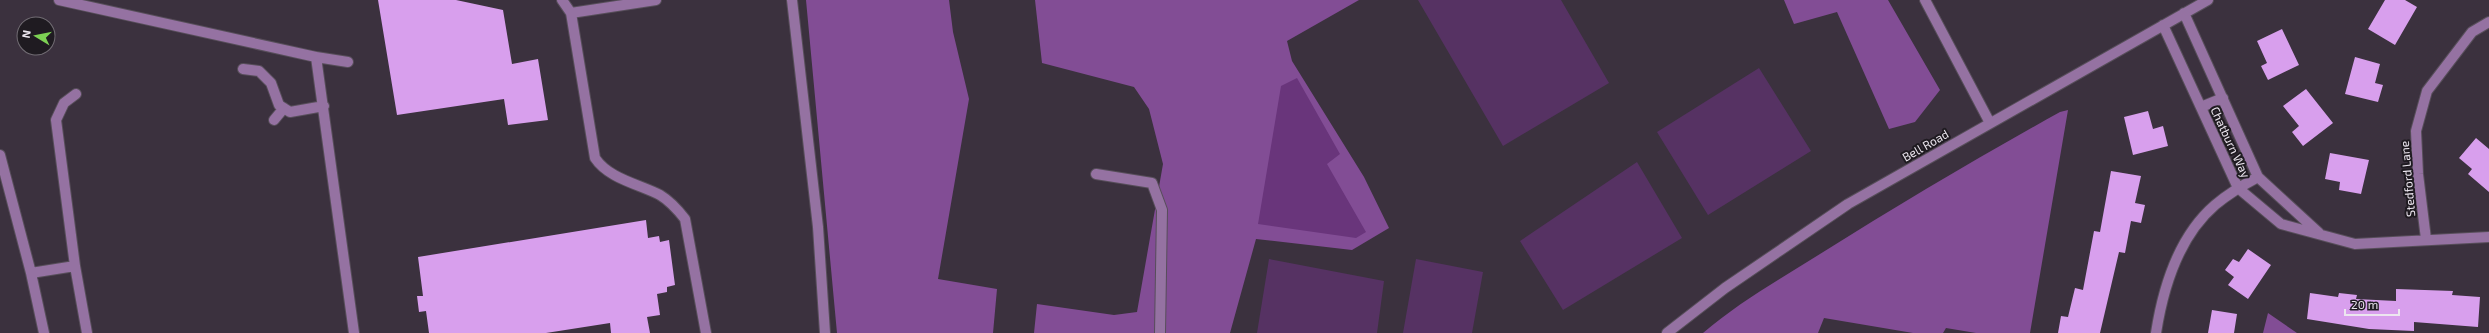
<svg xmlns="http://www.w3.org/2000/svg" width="2489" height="333" font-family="'Exo 2',sans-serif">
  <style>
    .green { fill: #563263 }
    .forest { fill: #824d95 }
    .water { fill: #69357b }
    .building { fill: #d89fed }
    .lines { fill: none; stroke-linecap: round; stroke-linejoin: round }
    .minor-casing { stroke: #574e5a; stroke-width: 12 }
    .minor { stroke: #9572a2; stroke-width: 10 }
    .labels { text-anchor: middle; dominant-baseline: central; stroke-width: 4; stroke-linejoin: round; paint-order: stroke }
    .street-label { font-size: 12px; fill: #ece6ef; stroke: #1f1b21 }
  </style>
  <rect width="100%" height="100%" fill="#3b313e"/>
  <!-- green -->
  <path class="green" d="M1418,0H1561L1609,83L1503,146Z
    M1759,68L1811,151L1708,215L1657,132Z
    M1637,162L1682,238L1563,310L1520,241Z
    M1269,259L1384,281L1377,333H1257Z
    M1416,259L1483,272L1472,333H1403Z"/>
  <!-- forest -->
  <path class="forest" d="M806,0H949L953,32L969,99L938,279L997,289L993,333H837Z
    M1035,0H1359L1287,41L1292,61L1364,177L1389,228L1352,250L1256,239L1230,333H1034L1037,304L1114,315L1137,312L1163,164L1149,109L1134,87L1042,63Z
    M1784,0H1888L1940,90L1915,122L1889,129L1837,12L1794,24Z
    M2068,110L2030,333H1976L1946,328L1943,333H1913L1824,318L1818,333H1703C1739,302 1780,279 1820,254C1899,204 1979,157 2060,112Z
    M2268,313L2297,333H2263Z"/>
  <!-- water -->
  <path class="water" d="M1297,78L1340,154L1327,164L1366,232L1356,238L1258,224L1281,86Z"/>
  <!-- building -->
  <path class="building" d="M378,0H456L503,10L512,64L538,59L548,120L508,125L504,99L397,115Z
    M2385,0H2405L2417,7L2395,45L2368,29Z
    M2282,29L2299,65L2268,80L2261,66L2267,63L2257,41Z
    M2355,57L2380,64L2375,83L2383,85L2378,102L2345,94Z
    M2306,89L2333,123L2303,146L2292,132L2299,126L2283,106Z
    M2148,111L2153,129L2163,126L2168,146L2133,155L2124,117Z
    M2476,138L2489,149V192L2468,174L2472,169L2459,158Z
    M2330,153L2369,160L2361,194L2339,190L2340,182L2325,179Z
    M2111,171L2141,176L2135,203L2145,205L2141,223L2131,221L2125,253L2119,252L2100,333H2058L2061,316L2068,317L2075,288L2083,290L2094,231L2100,232Z
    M646,220L648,238L659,236L660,242L669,240L675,285L667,287V292L657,294L660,315L647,317L650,333H611L610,323L546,333H429L426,311L419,312L417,296H423L418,257Z
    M2248,249L2271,265L2248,299L2228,285L2234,277L2225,270L2233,259L2239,262Z
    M2396,289L2453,291L2452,295L2480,297L2478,327L2414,322V331L2369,329L2307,319L2310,293L2338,297L2339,293L2357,295L2356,299L2396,301Z
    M2212,310L2237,314L2234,333H2208Z"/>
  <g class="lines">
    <defs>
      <path id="minor" d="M59,0L316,57L354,333
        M562,0L571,13
        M656,0L571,13L595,158C609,179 639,184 660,195C670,201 678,210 685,219L706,333
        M792,0L818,227L825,333
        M1925,0L1990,123
        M2184,13L2258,177L2319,233
        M2163,25L2238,188L2281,224L2355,244L2489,237
        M316,57L348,62
        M243,69L259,71L271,83L279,105L290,112L324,106
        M76,94L64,103L56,120L75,266L87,333
        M2201,107L2223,98
        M274,120L284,108
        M0,155L31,273L44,333
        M1096,174L1152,183L1162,210L1160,333
        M2426,239L2418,174L2416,131L2427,91L2472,32L2489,22
        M31,273L75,266
        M1667,333L1725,288L1848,204L2208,0
        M2156,333C2163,288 2179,236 2215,205C2228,194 2243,185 2258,177"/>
    </defs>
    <!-- minor casing -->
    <use href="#minor" class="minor-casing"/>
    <!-- minor -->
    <use href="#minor" class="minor"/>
  </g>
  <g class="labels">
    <!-- street labels -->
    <g class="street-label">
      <text transform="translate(2231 142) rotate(65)">Chatburn Way</text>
      <text transform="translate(1925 145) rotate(-30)">Bell Road</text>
      <text transform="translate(2407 179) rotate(-95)">Stedford Lane</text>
    </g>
  </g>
  <!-- north arrow -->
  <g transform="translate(36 36) rotate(280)"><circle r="19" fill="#1f1b21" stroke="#716c73"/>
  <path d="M0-3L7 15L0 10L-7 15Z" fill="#7dd154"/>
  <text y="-6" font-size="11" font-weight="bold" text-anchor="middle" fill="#ece6ef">N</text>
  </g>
  <!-- scale -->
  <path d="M2345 309v6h54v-6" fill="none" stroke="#ece6ef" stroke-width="2"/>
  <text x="2351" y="309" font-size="12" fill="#ece6ef" stroke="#1f1b21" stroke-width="3" paint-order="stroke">20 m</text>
</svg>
